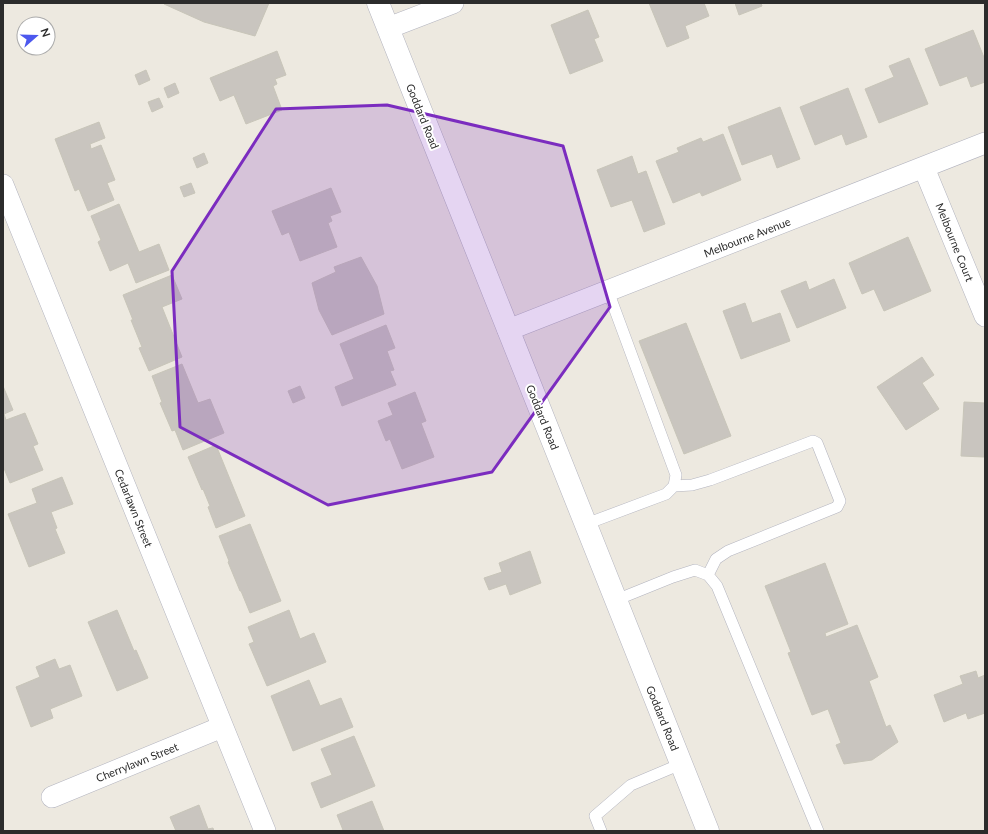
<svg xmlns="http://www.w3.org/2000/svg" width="988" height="834" font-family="Lato,sans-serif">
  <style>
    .building { fill: #c9c5bf; stroke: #c8c5b9 }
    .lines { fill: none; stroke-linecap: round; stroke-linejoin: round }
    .service-casing { stroke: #b3b4bf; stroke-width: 12 }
    .minor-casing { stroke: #b3b4bf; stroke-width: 22 }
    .secondary-casing { stroke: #b3b4bf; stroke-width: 23 }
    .service { stroke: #fff; stroke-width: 11 }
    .minor { stroke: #fff; stroke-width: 21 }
    .secondary { stroke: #fff; stroke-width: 22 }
    .marked { fill: #7b2cbf; fill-opacity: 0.2; stroke: #7b2cbf; stroke-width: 3; stroke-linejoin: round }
    .labels { text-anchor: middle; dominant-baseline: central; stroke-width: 4; stroke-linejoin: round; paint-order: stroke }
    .street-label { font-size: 11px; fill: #2c2c2c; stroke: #fff }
  </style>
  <rect width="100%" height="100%" fill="#ede9e0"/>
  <!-- building -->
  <path class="building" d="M165,3H269L255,36L204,22L164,4Z
    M649,3H704L709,16L685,26L689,38L667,47Z
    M735,3H761L762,6L739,15Z
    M588,10L599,37L594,39L603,61L570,74L551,25Z
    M973,30L985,60V82L971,87L967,76L940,86L925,49Z
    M277,51L286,75L275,79L277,84L273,86L282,110L246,124L234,95L220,101L210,78Z
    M909,58L928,104L879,123L865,89L894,77L889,66Z
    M146,70L150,80L139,85L135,75Z
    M175,83L179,93L168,98L164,88Z
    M848,88L867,137L846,145L842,134L815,145L800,107Z
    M159,98L163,107L152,112L148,102Z
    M780,107L800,159L777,168L772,154L742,165L728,127Z
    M99,122L105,138L90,144L91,149L101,145L115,180L107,183L114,200L88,211L79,189L75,191L55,139Z
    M723,134L741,180L702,196L700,192L673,203L656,161L679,152L677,148L701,138L703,142Z
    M204,153L208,163L197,168L193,158Z
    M632,156L638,174L646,171L665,224L644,232L632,200L611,207L597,170Z
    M191,183L195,193L184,197L180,187Z
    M331,188L341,212L330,216L332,221L328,223L337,247L300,261L289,232L282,235L272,211Z
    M119,204L139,252L159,244L169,270L136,283L128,263L110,271L98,242L101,240L91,216Z
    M908,237L931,291L884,311L874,289L862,294L849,263Z
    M361,257L377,286L384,314L332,335L319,310L312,283L336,272L334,267Z
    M172,275L182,299L162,307L182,357L149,371L139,348L142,347L131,320H133L123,295Z
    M834,279L846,308L797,328L781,291L806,281L809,290Z
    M745,303L752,323L780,313L790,341L741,359L723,311Z
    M686,323L731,436L684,454L639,341Z
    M386,325L395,348L387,351L394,370L390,371L396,385L342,406L335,387L354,379L340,344Z
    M922,357L934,375L922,383L939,409L906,430L877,387Z
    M182,364L198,403L210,399L224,433L183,450L175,430L172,431L160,403L162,402L152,376Z
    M3,386L13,410L4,414L6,420L25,413L38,444L33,446L43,470L10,483L3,466Z
    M300,386L305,398L293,403L288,391Z
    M415,392L426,421L421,423L434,457L402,469L390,439L386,441L378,421L393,415L388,403Z
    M964,402L985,403V444L984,457L961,456Z
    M216,445L245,516L216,528L208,507L210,506L203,489L202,490L188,457Z
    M62,477L73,504L51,512L57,528L55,529L65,553L29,567L8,514L37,503L32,489Z
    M250,524L281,601L250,613L241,591H240L228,562L229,561L219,536Z
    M530,551L541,583L510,595L506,584L489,590L484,578L502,572L499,563Z
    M825,563L848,624L825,633L826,637L857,625L878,677L869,681L886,727L890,725L898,742L872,760L844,764L836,745L841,743L828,709L812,715L788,653L791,652L765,586Z
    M117,610L134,651L136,650L148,678L117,691L88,622Z
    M289,610L300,639L314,633L326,662L267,686L249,644L254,642L248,627Z
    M55,659L59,669L70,665L82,696L50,709L53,718L31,727L16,687L40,677L36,667Z
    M976,671L978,678L985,675V713L968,719L966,713L944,722L934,695L963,684L960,676Z
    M309,680L320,706L341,698L353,727L293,751L271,696Z
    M354,736L375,786L321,808L311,783L332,775L321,749Z
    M372,801L384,831H339L343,830L337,815Z
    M199,805L208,829L213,828L214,831H176L170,817Z"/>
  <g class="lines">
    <defs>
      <path id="service" d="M674,486L692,485L710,480L813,441L817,443L840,501L837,507L728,551L716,559L708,575
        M586,524L666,494L674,486L676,475L608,291
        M616,600L673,577L695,570L708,575L717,586L818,831
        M601,831L595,816L631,785L681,764"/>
      <path id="minor" d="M388,28L453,3
        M924,168L985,316
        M3,185L265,831
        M508,330L985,143
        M52,797L222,727"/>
      <path id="secondary" d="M378,3L708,831"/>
    </defs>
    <!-- service casing -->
    <use href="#service" class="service-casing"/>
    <!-- minor casing -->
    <use href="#minor" class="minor-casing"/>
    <!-- secondary casing -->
    <use href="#secondary" class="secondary-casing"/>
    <!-- service -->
    <use href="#service" class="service"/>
    <!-- minor -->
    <use href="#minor" class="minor"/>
    <!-- secondary -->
    <use href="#secondary" class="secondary"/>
  </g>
  <!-- marked area -->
  <path class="marked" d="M387,105L563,146L610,307L492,472L328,505L180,427L172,271L276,109Z"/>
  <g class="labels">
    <!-- street labels -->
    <g class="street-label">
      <text transform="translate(423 116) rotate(68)">Goddard Road</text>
      <text transform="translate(747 237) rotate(-21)">Melbourne Avenue</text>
      <text transform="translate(955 242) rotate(68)">Melbourne Court</text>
      <text transform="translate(543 417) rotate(68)">Goddard Road</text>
      <text transform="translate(134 508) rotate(68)">Cedarlawn Street</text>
      <text transform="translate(663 718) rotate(68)">Goddard Road</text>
      <text transform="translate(137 762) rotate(-22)">Cherrylawn Street</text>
    </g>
  </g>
  <!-- border -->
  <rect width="988" height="834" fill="none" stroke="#2c2c2c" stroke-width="8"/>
  <!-- north arrow -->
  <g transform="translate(36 36) rotate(70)"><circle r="19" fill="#ffffff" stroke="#ababab"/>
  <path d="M0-3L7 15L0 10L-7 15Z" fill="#4c58ee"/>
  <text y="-6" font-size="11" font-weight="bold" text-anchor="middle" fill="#2c2c2c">N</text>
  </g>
</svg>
